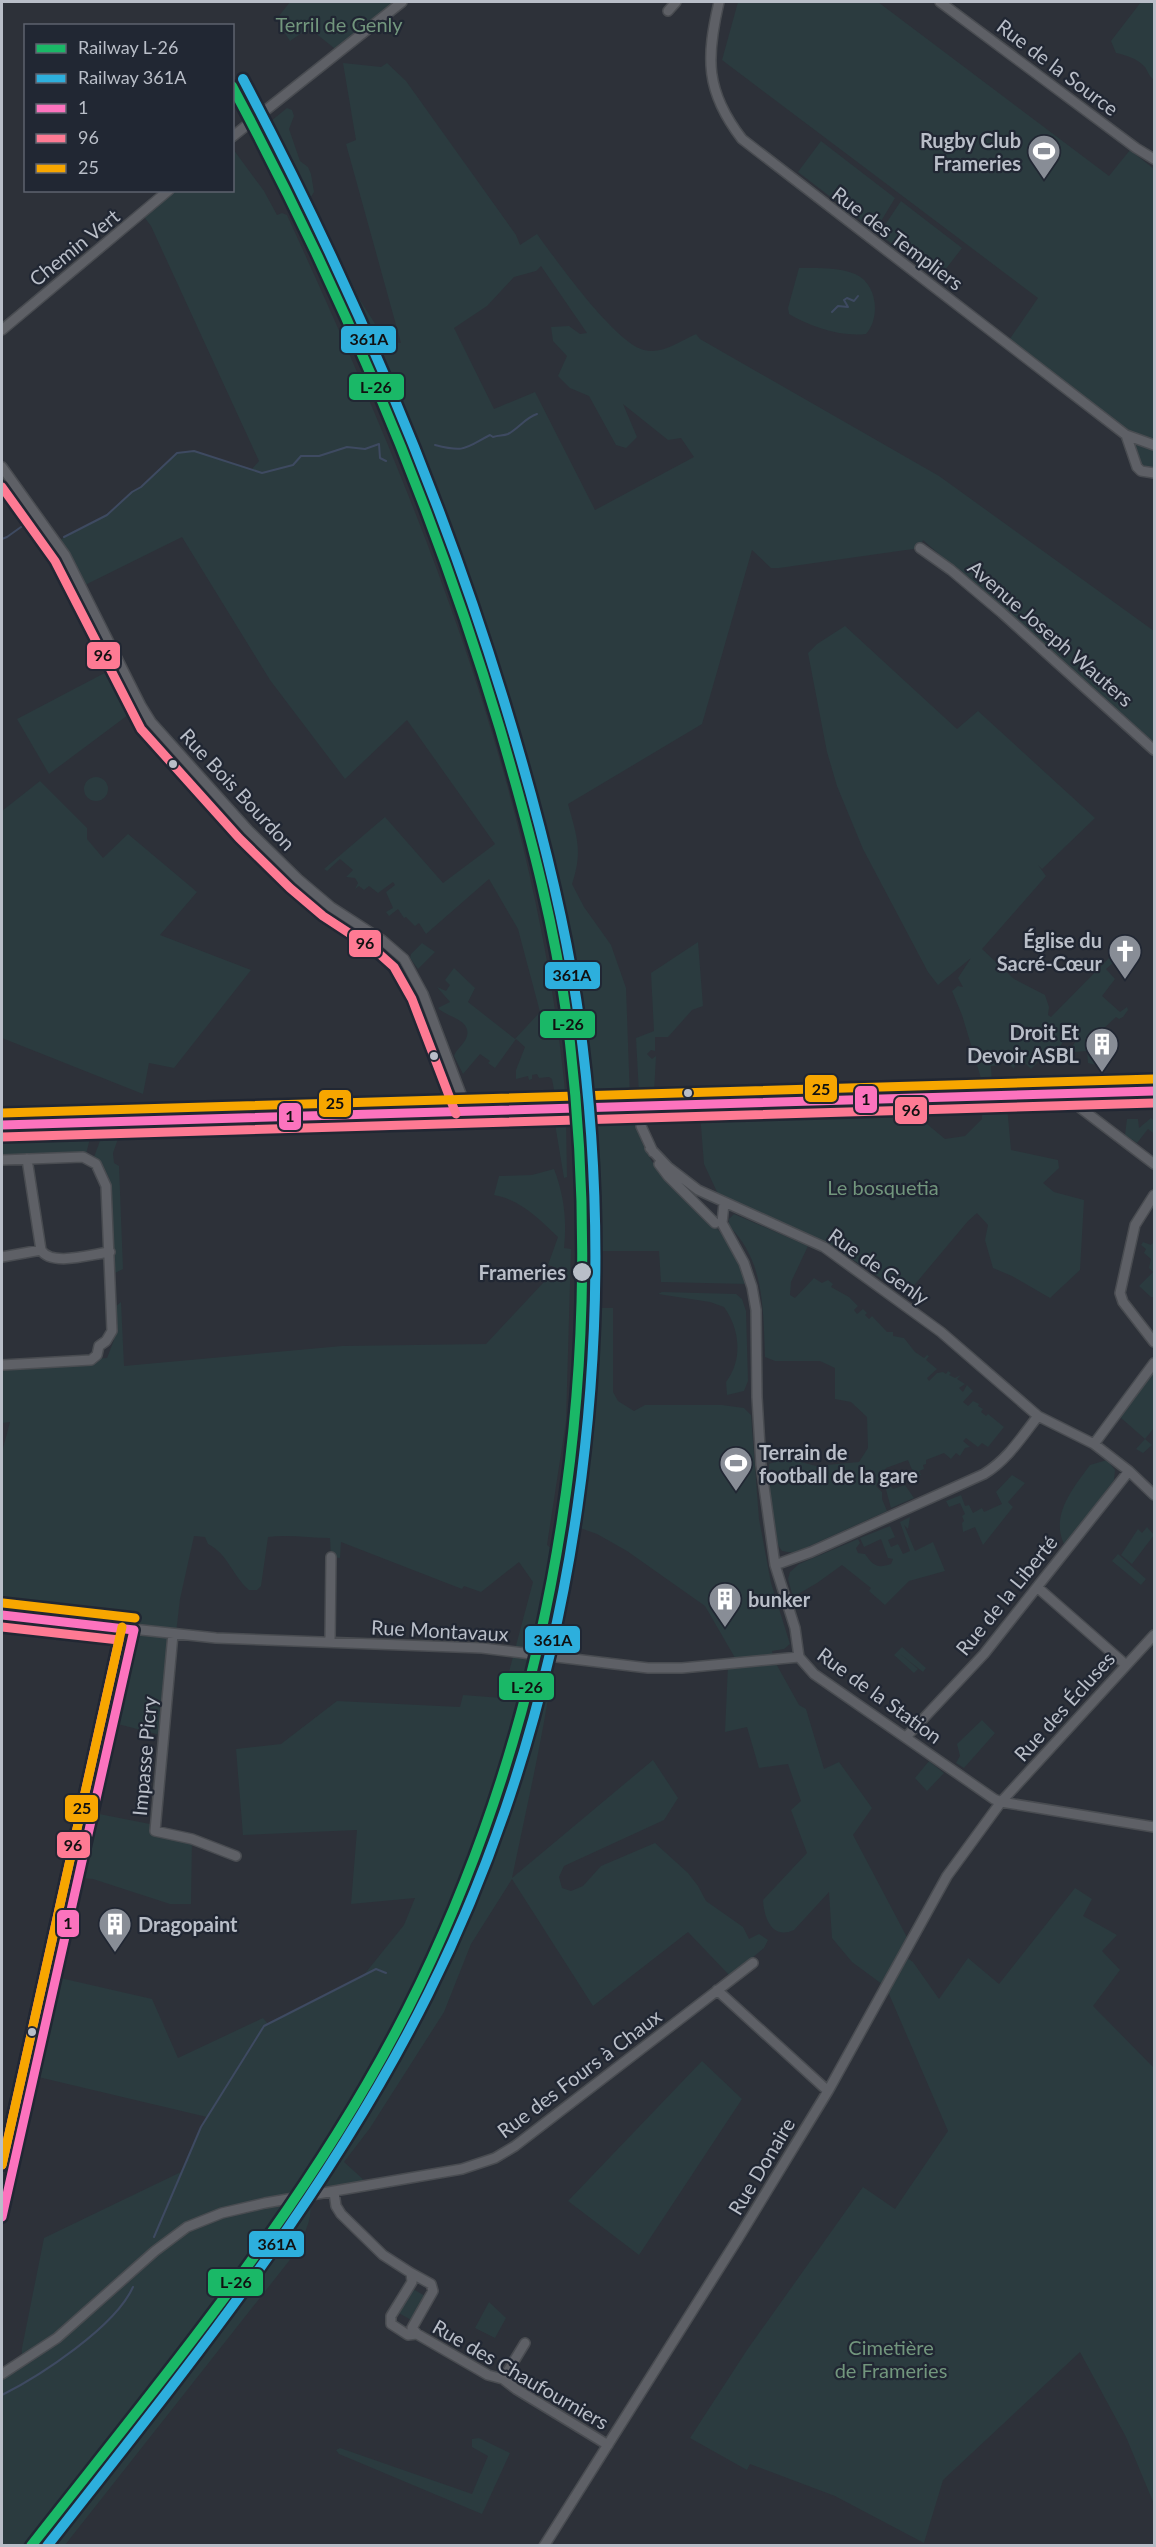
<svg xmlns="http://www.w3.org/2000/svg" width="1156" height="2547" font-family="Lato,sans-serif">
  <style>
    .green { fill: #2b3b3f; fill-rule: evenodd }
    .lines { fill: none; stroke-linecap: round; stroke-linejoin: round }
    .stream { stroke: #3e4a61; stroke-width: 2 }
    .street-casing { stroke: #494c51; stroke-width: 12 }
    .secondary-casing { stroke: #494c51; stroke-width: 15 }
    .street { stroke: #5e6066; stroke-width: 9 }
    .secondary { stroke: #5b5e65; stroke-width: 12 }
    .bus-1-casing { stroke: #212733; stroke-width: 14 }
    .bus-2-casing { stroke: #212733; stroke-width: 14 }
    .bus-3-casing { stroke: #212733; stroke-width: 14 }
    .bus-1 { stroke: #fc73be; stroke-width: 9 }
    .bus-2 { stroke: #fe7a93; stroke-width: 9 }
    .bus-3 { stroke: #f7a600; stroke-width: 9 }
    .rail-1-casing { stroke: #212733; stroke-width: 15 }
    .rail-2-casing { stroke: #212733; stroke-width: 15 }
    .rail-1 { stroke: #1ab867; stroke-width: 10 }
    .rail-2 { stroke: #2dafdd; stroke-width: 10 }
    .bus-dot { fill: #b9bec8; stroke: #212733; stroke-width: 2 }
    .labels { text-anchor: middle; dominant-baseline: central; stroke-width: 4.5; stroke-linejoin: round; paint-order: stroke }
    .park-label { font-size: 20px; fill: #72967d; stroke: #212733 }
    .street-label { font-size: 20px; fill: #b9bec8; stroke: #212733 }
    .poi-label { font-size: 20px; font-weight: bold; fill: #b9bec8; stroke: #212733; text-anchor: end }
    .stop-label { font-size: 20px; font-weight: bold; fill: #b9bec8; stroke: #212733; text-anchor: end }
    .line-badge { stroke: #212733; stroke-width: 2 }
    .pale-badge-label { font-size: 16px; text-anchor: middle; font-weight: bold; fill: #111 }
  </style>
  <rect width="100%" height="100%" fill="#2d3139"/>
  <!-- green -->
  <path class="green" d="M290,2H402L339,52L309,28L290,41L279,24L278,17Z
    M738,2H878L1109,176L1130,150L1154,169V473L1141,471L1126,435L1007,343L1038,298L722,60Z
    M1141,2H1154V80C1149,76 1148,72 1145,67C1138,59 1126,55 1116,53L1111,41Z
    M343,63L381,67L387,63L406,81L516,235L520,245L537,234C556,260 615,343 644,350C662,355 680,341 696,334L700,339L939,476L1154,631V745L923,540L920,548L779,568H771L752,550L702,724L568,804C577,837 583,851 572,884L584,907L611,945L626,988L630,1099L581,1101L570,1005L544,870L526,798L478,644L415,469L328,263L260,130L287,108L292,110L294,116L289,129L300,161L308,167L311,174L314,192L311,197L360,300L386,341L401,343L346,144L356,140ZM541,266L587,333L580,334L569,326L551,327L553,341L567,356L558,376L570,388L589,396L616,445L626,448L637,437L623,404L668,440L681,438L694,457L595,510L535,392L494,409L454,328L487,306L514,277L536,271Z
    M821,141L895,198L875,231L798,172Z
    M233,149L264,191L277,215L282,213L287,215C417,499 537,787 566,1101H556L552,1079L549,1077L539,1078L537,1074L532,1075V1079L529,1080L528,1076L516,1079V1070L525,1047L516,1039L495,1068L488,1063L490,1061L480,1054L463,1074L454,1056C456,1049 465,1044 467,1036C471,1019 446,1017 438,1008L450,1002L437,987L446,991L450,985L445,980L454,968L475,988L468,1002L515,1039L540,1012L518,929L489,879L426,934L419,923L415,926L406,917L404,918L398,909L389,916L386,912L393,908L386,892L395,885L393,882L378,893L369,886L364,890L359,886L355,889L358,883L355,878L346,877L353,870L340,859L327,871L324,869L385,817L443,883L495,844L407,720L345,779L270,680L182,537L81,587L56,542L107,515L132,492L141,487L177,453L194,451L252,469L259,461L151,226L142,214L169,191L232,190Z
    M901,201L962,248L938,279L879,234Z
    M799,268C816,268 839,267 855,274C877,283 881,317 866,334C841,337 811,327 789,314L788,308Z
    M845,626L957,729L978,711L1095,818L1042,869L1038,865L1046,876L982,949L1014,979L1045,995L1049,1007L1048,1015L1051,1017L1112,955L1121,964L1115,961L1106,969L1115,979L1102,996L1120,1012L1127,1007L1128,1010L1123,1017L1119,1019L1116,1017L1101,1031L1104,1064L1101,1065V1061L1096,1062V1065L1088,1063L1087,1051L1074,1052L1070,1050L1075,1042L1066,1036L1059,1049L1062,1062L1053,1063L1052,1066L1047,1057L1038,1053L1034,1059L1038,1062L1031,1069L1023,1061L1025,1058L1020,1055L1016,1061L1021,1065H1015L1014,1069L1005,1059L999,1063L1001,1065L991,1066L992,1086L983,1085L962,1015L952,991L958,986L963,987L958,978L971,958L938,985L928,972L863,849L837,786L827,752L808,653L817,644Z
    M116,667L136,709L49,774L17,719Z
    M84 789a12 12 0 1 1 24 0a12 12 0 1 1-24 0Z
    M40,781L87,828V839L103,858L128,834L197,892L160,935L251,970L174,1068L149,1063L143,1094L2,1038V811Z
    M698,942L703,1006L692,1010L668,1037H655V1051L651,1050L647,1054L652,1059L656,1056L654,1093L639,1094L636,1038L654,1031L651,973Z
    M422,943L435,952L418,969L410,958L411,954Z
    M1007,1106L1011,1150L1058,1160L1059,1168L1043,1183L1054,1192L1084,1200L1080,1270L1050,1298L1012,1276L993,1268L985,1240L988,1225L977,1213L968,1221L906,1295L832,1246L718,1194L704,1164L700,1114L909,1109L945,1139L965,1136L982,1119V1108Z
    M636,1114C641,1179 700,1200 731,1246C739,1258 743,1271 748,1284L661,1282L659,1251H602V1243L590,1240L584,1116Z
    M554,1118H566L567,1177L564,1178Z
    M1151,1118L1154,1120L1153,1133L1148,1129L1137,1143L1125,1135L1127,1119H1138L1139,1128Z
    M104,1130H121L113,1153L114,1163L119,1166L123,1269L113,1274L109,1178L101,1161L94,1157Z
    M92,1131L86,1154L2,1157V1134Z
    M554,1169C564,1195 567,1220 564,1248L571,1249L566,1421L547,1545L563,1558C560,1666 534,1772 512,1878L653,1760L678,1798L664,1820L564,1866L559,1877L562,1888L571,1891L583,1886L601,1866L655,1843L688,1873L698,1886L706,1901L743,1927L749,1939L759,1934L768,1940L764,1948L730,1976L688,1932L593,2006L512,1879L471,1944L444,2012L370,2128L344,2162L365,2181L315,2190L308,2196C317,2220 300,2240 289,2261L65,2545H2V2374L22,2362V2348L44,2238L181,2172L207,2117L34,2076L56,1977L152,1999L178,2058L263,2018L268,2024L363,1976L404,1925L415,1898L351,1904L357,1830L243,1835L236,1749L281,1744L337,1701L460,1707L463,1695L502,1698L533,1582L519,1562L481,1592L464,1586L462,1589L341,1542L340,1558L331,1557L330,1538C309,1538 288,1534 268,1537L261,1586L257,1590H249C232,1575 228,1554 208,1544L205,1537L194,1536L180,1599L164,1736L114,1723L134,1630L2,1615V1452L10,1422L2,1423V1365L107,1358L114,1340V1308L121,1302L124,1366L342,1346L486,1344L557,1268L548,1265L558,1237C539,1219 521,1200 494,1195L499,1176L532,1175Z
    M734,1214L808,1246L791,1282L790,1295L795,1298L814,1278L822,1283L828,1280L833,1284L831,1287L849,1297L858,1306L854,1310L857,1314L863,1309L867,1313L865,1315L869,1319L872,1316L887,1332H893V1336L904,1338L915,1352L924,1358L927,1355L929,1356L926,1360L937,1369L927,1378L929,1381L937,1373L943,1372L946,1374L948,1371L951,1373L949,1375L955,1378L961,1375L957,1379L965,1384L959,1388L963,1392L967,1385L973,1391L963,1402L968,1406L973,1401L979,1404L978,1406L983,1409L981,1412L986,1416L988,1414L1004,1427L988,1447L982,1443L978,1447L966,1438L963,1441L970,1447L965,1448L960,1456L956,1453L951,1459L944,1453L926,1460V1464L923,1465L924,1469L919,1471L921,1475L915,1477L908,1460L886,1468L882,1475L893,1489L905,1485L914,1498L891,1508L882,1475L876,1486L882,1492V1499L887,1511L794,1553L782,1551C770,1537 768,1484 769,1464L786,1458L816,1466L859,1462L868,1448L867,1417L851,1402L835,1399V1368L820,1361H775L765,1357C763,1310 765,1261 729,1226V1219Z
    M1143,1242L1151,1245L1152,1243L1154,1245V1297H1151L1139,1286L1153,1272L1149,1268L1151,1259L1144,1253L1146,1249L1141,1245Z
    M594,1270V1308H613V1392L618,1401L634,1411L645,1405H722L744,1408L751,1415L759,1519L771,1583L790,1644L784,1649L772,1651L774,1660L799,1705L806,1709L824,1769L839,1762L872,1808L853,1835L910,1943L904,1956L913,1962L939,1999L968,1958L999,1984L1075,1888L1092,1899L1083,1916L1117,1935L1102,1951L1120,1970L1093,2006L1154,2068V2504L1126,2437L1080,2352L943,2480L924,2543L835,2496L750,2464L747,2470L690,2438L747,2350L863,2187L895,2209L948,2131L886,1987L852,1962L832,1938L829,1892L794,1930C772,1940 764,1918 763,1900L807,1853L791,1810L801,1801L788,1764L759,1768L747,1727L725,1732L728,1665L738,1663L705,1606L627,1551L597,1534L566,1523L583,1376L589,1354L591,1271Z
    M662,1292L736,1294L742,1299L746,1311L748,1381L744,1391L727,1395L726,1382C743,1360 740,1329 724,1307L710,1302L658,1294Z
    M1154,1372V1428L1145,1439L1152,1445L1143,1453L1136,1449L1145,1439L1120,1417Z
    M1107,1460L1115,1470L1114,1480L1068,1542L1064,1544C1050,1515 1074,1487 1090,1465Z
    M1012,1475L1025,1483L1008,1502L1013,1507L983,1545L975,1527L963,1532L962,1523L964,1521L962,1516L965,1514L960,1503L949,1507L946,1501L961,1495L965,1506L969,1505L973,1513L982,1508L984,1512L1002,1504L996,1492Z
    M910,1517L908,1529L904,1525L915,1551L933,1542L945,1571L909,1581L885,1605L869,1591L871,1588L842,1565L817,1583L793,1597L788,1579L790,1572L799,1564L858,1539L860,1543L856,1548L858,1553L865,1554C873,1565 876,1569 891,1564L893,1559L888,1558L881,1539L864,1547L860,1538L890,1526L895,1537L888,1540L891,1547L898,1544L903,1554L910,1551L900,1522Z
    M1147,1527L1154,1535L1132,1564L1121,1555L1138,1529L1142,1533Z
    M1118,1554L1146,1579L1141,1585L1112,1561Z
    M902,1647L926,1668L923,1672L899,1653L918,1669L914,1673L894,1655Z
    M982,1720L995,1733L964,1768L956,1763L960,1756L957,1744Z
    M929,1761L944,1773L927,1791L915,1778Z
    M94,1813L155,1825V1832L192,1839L191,1904H170L93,1879L79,1878Z
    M702,2061L742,2099L639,2255L568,2201Z
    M409,2287L429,2298L415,2322L395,2311Z
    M489,2302L506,2318L495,2338L475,2328Z
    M479,2438L510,2453L482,2514L339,2454L336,2450L340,2448L472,2494L488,2456L472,2447V2439Z"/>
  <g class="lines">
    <!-- stream -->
    <path class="stream" d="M832,312L838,306L848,307L844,300L847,298L854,301L858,296
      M435,445C466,453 465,448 490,435L493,437C499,435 503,436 508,434C519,428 525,418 537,414
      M64,537L107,515L132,492L141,487L177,453L194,451L262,473L293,465L301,456H319L347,447L365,449L379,444L380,458L386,461
      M2,539L7,537L28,522L39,537L45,536L51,545
      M154,2237L201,2127L264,2026L376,1969L386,1973
      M2,2395C40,2376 115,2327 133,2287"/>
    <defs>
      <path id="street" d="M719,2C706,58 705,91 742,139L1126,435L1154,445
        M940,2L1136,148L1154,159
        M668,11L676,2
        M232,137L402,2
        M2,330L169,190
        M1126,435L1137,467L1141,471L1154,473
        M2,467L65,555L141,706L151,722L248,830L298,879L331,907L382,940L404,959L423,994L467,1110
        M920,548L951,570L1002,613L1154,750
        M1062,1094L1154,1164
        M640,1105L641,1126L653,1152
        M650,1148L668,1167L698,1190L824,1247L941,1332L1038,1416L1094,1444L1129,1471L1154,1495
        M27,1159L41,1250
        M2,1160L83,1157L96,1164L106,1186L112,1331L106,1341L99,1346L97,1355L91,1360L2,1365
        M659,1164L668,1176L715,1223
        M1154,1195L1135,1225L1120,1293L1123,1302L1154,1342
        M724,1203L722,1223L744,1263L752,1287L756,1310L757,1397L761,1465L775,1565L795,1628L799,1657L814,1674L994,1799L1001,1802L1154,1827
        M2,1257L41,1250C51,1267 92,1254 110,1252
        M1094,1444L1154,1363
        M775,1565L811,1552L984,1474C1007,1460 1021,1438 1038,1416
        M1037,1587L1126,1665
        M2,1615L216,1638L482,1648L648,1668H682L799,1657
        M173,1634L155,1831L192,1839L236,1856
        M330,1642L331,1557
        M906,1737L984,1654L1129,1471
        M717,1990L828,2091
        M334,2192L336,2206L341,2214L383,2255L411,2273L412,2282L391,2316V2324L408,2335L417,2334L488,2375L503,2379L516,2389L608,2445
        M2,2217L134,1630
        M411,2273L431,2284L433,2291L412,2328L417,2334
        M2,2374L57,2338L155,2251L187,2227L222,2213L265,2203L462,2169L495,2158L515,2146L753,1963
        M503,2379L525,2343
        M544,2546L737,2240L828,2091L947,1876L1001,1802L1154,1635"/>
      <path id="secondary" d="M2,1125L1154,1091"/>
    </defs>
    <!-- street casing -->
    <use href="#street" class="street-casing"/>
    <!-- secondary casing -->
    <use href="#secondary" class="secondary-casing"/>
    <!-- street -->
    <use href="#street" class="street"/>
    <!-- secondary -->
    <use href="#secondary" class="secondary"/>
    <defs>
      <path id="bus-1" d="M2,1125L1154,1091
        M2,1615L134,1630
        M2,2217L134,1630"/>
      <path id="bus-2" d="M2,487L55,561L141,729L239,838L290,888L323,916L375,950L394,967L412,999L456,1114
        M2,1137L1154,1103
        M2,1627L119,1640L2,2165"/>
      <path id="bus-3" d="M2,1113L1154,1079
        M3,1603L135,1618
        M2,2165L122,1627"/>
    </defs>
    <!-- bus-1 casing -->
    <use href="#bus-1" class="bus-1-casing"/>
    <!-- bus-2 casing -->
    <use href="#bus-2" class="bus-2-casing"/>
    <!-- bus-3 casing -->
    <use href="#bus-3" class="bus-3-casing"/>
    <!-- bus-1 -->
    <use href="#bus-1" class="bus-1"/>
    <!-- bus-2 -->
    <use href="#bus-2" class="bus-2"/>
    <!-- bus-3 -->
    <use href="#bus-3" class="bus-3"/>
    <defs>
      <path id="rail-1" d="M31,2546C171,2367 321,2190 420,1984C560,1692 607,1363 570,1043C558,936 530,832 500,729C433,505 342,292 232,86"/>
      <path id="rail-2" d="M47,2546C185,2370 328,2195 428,1994C579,1692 626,1330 576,998C560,896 533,796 503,698C437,483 348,278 243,79"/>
    </defs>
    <!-- rail-1 casing -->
    <use href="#rail-1" class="rail-1-casing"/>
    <!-- rail-2 casing -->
    <use href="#rail-2" class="rail-2-casing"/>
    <!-- rail-1 -->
    <use href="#rail-1" class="rail-1"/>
    <!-- rail-2 -->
    <use href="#rail-2" class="rail-2"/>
  </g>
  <!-- icons -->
  <defs>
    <symbol id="stadium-pin" viewBox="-11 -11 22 30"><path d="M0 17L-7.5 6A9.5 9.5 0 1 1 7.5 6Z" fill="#888d96" stroke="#212733"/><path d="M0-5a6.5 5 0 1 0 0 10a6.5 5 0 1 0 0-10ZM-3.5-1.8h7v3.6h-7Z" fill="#fff"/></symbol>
    <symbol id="church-pin" viewBox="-11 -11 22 30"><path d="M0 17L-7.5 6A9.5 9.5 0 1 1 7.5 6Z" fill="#888d96" stroke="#212733"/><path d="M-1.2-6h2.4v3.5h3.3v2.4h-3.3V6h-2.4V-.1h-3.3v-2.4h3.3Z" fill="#fff"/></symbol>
    <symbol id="building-pin" viewBox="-11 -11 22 30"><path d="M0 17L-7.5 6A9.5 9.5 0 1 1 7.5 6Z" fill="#888d96" stroke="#212733"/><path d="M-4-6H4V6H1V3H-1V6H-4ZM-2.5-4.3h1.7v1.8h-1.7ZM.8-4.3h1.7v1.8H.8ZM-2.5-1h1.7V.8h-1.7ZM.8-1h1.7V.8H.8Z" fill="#fff"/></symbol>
  </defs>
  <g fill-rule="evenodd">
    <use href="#stadium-pin" x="1025" y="132" width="38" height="52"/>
    <use href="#church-pin" x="1106" y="932" width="38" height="52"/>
    <use href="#building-pin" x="1083" y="1025" width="38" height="52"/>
    <use href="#stadium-pin" x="717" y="1444" width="38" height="52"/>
    <use href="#building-pin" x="706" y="1580" width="38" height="52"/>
    <use href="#building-pin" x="96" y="1905" width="38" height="52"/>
  </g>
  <!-- markers -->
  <g class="bus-dot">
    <circle cx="173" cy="764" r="5"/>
    <circle cx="434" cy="1056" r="5"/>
    <circle cx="688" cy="1093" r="5"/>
    <circle cx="582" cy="1272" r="10"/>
    <circle cx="32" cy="2032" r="5"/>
  </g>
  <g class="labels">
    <!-- park labels -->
    <g class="park-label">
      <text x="339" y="24">Terril de Genly</text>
      <text x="883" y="1187">Le bosquetia</text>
      <text x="891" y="2347">Cimetière<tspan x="891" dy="23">de Frameries</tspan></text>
    </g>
    <!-- street labels -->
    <g class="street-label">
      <text transform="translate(1058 67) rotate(37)">Rue de la Source</text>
      <text transform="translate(898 238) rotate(37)">Rue des Templiers</text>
      <text transform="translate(74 247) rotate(-39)">Chemin Vert</text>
      <text transform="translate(1051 633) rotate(41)">Avenue Joseph Wauters</text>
      <text transform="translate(238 789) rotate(47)">Rue Bois Bourdon</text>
      <text transform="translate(879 1266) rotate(35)">Rue de Genly</text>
      <text transform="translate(1006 1595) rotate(-51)">Rue de la Liberté</text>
      <text transform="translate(440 1630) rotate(3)">Rue Montavaux</text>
      <text transform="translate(880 1695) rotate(36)">Rue de la Station</text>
      <text transform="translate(1064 1706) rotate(-48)">Rue des Écluses</text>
      <text transform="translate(144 1756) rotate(-85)">Impasse Picry</text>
      <text transform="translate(579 2073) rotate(-37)">Rue des Fours à Chaux</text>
      <text transform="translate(761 2166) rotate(-59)">Rue Donaire</text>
      <text transform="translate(521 2374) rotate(30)">Rue des Chaufourniers</text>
    </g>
    <!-- poi labels -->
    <g class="poi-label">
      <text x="1021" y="140">Rugby Club<tspan x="1021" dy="23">Frameries</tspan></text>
      <text x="1102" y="940">Église du<tspan x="1102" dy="23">Sacré-Cœur</tspan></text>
      <text x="1079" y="1032">Droit Et<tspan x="1079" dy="23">Devoir ASBL</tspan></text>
      <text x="759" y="1452" text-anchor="start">Terrain de<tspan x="759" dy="23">football de la gare</tspan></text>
      <text x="748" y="1599" text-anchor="start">bunker</text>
      <text x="138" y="1924" text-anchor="start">Dragopaint</text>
    </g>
    <!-- stop labels -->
    <g class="stop-label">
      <text x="566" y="1272">Frameries</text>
    </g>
  </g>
  <g class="line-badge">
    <rect x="340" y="325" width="57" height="29" rx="6" fill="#2dafdd"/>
    <rect x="348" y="373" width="57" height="28" rx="6" fill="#1ab867"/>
    <rect x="86" y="641" width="35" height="29" rx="6" fill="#fe7a93"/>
    <rect x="348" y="929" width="34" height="29" rx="6" fill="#fe7a93"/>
    <rect x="544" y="961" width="57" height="29" rx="6" fill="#2dafdd"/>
    <rect x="539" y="1010" width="57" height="29" rx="6" fill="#1ab867"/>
    <rect x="804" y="1074" width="34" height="29" rx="6" fill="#f7a600"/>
    <rect x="854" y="1085" width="24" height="29" rx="6" fill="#fc73be"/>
    <rect x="318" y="1089" width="34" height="29" rx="6" fill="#f7a600"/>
    <rect x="894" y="1096" width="34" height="29" rx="6" fill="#fe7a93"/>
    <rect x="278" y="1102" width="24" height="29" rx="6" fill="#fc73be"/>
    <rect x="524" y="1625" width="57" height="29" rx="6" fill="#2dafdd"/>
    <rect x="498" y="1672" width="57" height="29" rx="6" fill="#1ab867"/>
    <rect x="64" y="1794" width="35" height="29" rx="6" fill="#f7a600"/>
    <rect x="56" y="1831" width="35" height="28" rx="6" fill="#fe7a93"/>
    <rect x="56" y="1909" width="24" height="29" rx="6" fill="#fc73be"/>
    <rect x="248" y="2230" width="57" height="28" rx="6" fill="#2dafdd"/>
    <rect x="207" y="2268" width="57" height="29" rx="6" fill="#1ab867"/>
  </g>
  <g class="pale-badge-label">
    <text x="369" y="345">361A</text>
    <text x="376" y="393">L-26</text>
    <text x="103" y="661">96</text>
    <text x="365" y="949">96</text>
    <text x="572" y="981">361A</text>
    <text x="568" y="1030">L-26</text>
    <text x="821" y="1095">25</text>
    <text x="866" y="1105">1</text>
    <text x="335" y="1109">25</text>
    <text x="911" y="1116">96</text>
    <text x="290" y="1122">1</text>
    <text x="553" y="1646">361A</text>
    <text x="527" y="1693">L-26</text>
    <text x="82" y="1814">25</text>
    <text x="73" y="1851">96</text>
    <text x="68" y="1929">1</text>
    <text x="277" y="2250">361A</text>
    <text x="236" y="2288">L-26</text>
  </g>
  <!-- border -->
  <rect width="1156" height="2547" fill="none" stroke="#b9bec8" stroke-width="6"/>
  <!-- legend -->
  <rect x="24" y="24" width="210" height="168" fill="#212733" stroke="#5e636f" stroke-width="1.5"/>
  <rect x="36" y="44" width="30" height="9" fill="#1ab867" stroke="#5e636f" stroke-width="1.5"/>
  <text x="78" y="54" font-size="18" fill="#b9bec8">Railway L-26</text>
  <rect x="36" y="74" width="30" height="9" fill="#2dafdd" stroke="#5e636f" stroke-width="1.5"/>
  <text x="78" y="84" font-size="18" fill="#b9bec8">Railway 361A</text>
  <rect x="36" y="104" width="30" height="9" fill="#fc73be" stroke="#5e636f" stroke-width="1.5"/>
  <text x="78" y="114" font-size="18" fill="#b9bec8">1</text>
  <rect x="36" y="134" width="30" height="9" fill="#fe7a93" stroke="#5e636f" stroke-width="1.5"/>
  <text x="78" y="144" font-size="18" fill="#b9bec8">96</text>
  <rect x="36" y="164" width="30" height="9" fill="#f7a600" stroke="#5e636f" stroke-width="1.5"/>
  <text x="78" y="174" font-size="18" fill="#b9bec8">25</text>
</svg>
